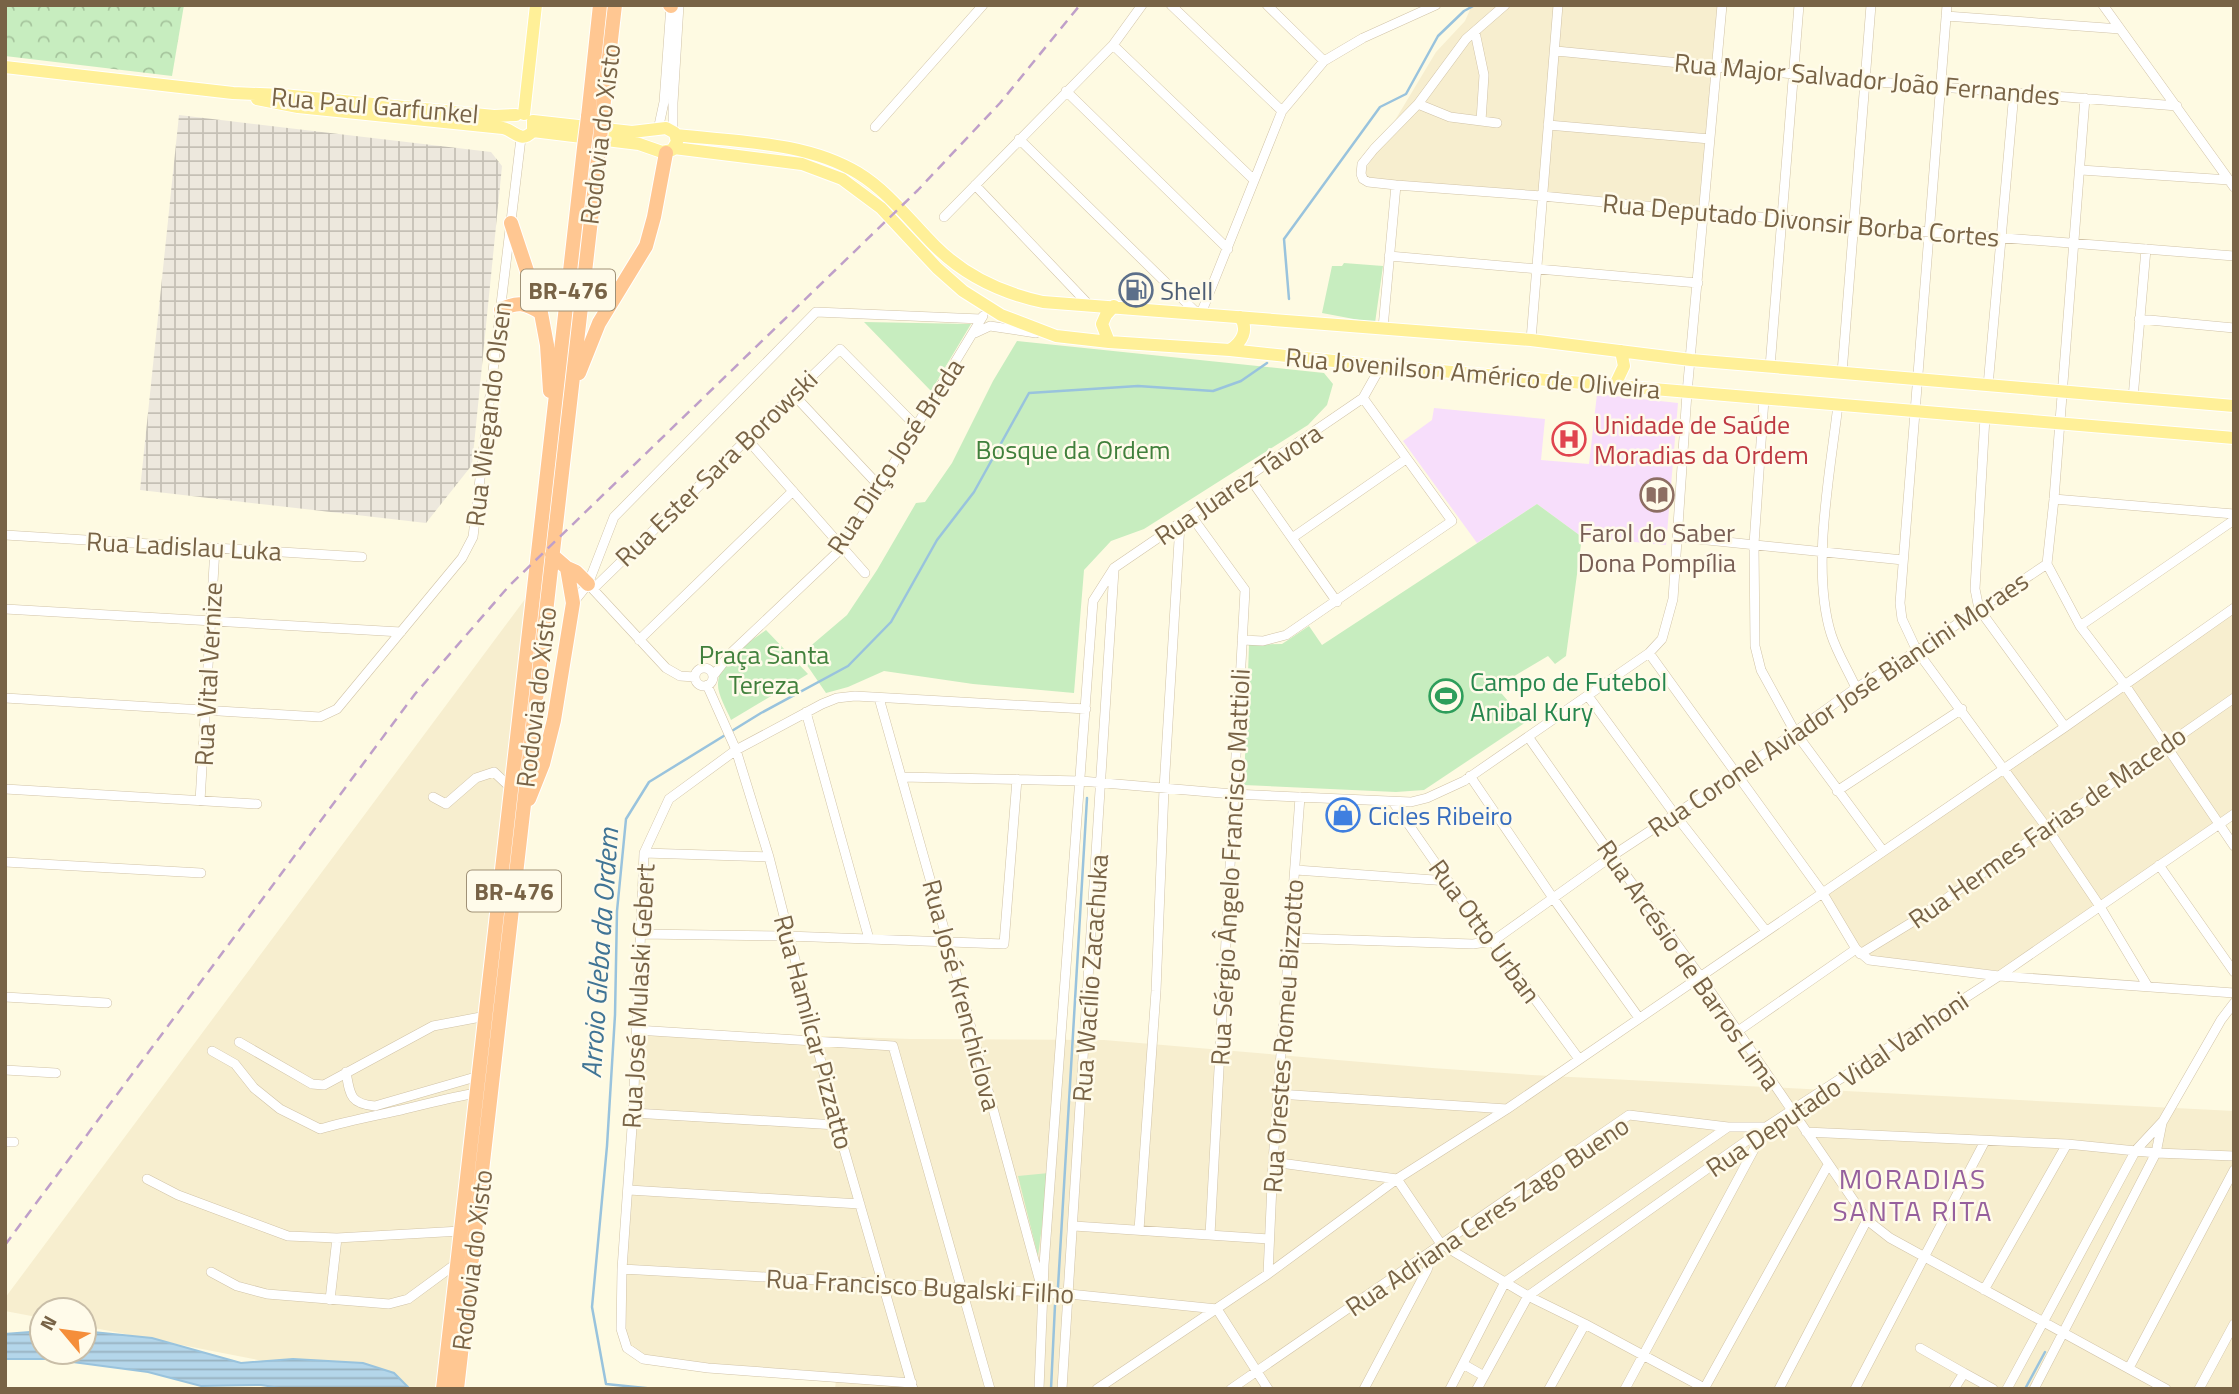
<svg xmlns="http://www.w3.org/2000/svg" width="2239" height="1394" font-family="'Titillium Web',sans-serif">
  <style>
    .residential { fill: #f7eecf }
    .industrial { fill: url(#industrial-grid) }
    .education { fill: #f7defb }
    .forest { fill: url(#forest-crowns) }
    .park { fill: #c7edbf }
    .water { fill: url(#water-rules); stroke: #99c3dd; stroke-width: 2 }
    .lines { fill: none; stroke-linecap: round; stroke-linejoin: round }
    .stream { stroke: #99c3dd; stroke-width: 2.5 }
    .minor-casing { stroke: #d1c3a7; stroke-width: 10 }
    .major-casing { stroke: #fff; stroke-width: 14 }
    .highway-casing { stroke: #fff; stroke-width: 16 }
    .minor { stroke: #fff; stroke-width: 9 }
    .major { stroke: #fff098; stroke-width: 12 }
    .highway { stroke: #ffc792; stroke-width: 14 }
    .rail { stroke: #bf9fc9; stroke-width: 2.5; stroke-dasharray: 10 7; stroke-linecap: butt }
    .highway-bridge-casing { stroke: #fff; stroke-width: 16; stroke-linecap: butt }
    .highway-bridge { stroke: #ffc792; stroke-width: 14 }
    .labels { text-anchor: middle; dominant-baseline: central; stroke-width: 5; stroke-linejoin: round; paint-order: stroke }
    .shield { fill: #fffbea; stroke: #a09177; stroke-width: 2 }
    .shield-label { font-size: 24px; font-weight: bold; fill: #786346 }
    .street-label { font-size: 26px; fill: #786346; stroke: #fffbea }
    .service-label { font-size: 26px; fill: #4e5e75; stroke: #fffbea; text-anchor: start }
    .health-label { font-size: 26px; fill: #be3a42; stroke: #fffbea; text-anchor: start }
    .park-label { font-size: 26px; fill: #41803c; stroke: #fffbea }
    .education-label { font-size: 26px; fill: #785e54; stroke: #fffbea }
    .leisure-label { font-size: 26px; fill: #27864d; stroke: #fffbea; text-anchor: start }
    .shop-label { font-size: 26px; fill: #366cbe; stroke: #fffbea; text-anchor: start }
    .water-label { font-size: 28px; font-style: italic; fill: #407495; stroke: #fffbea }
    .neighbourhood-label { font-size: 28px; letter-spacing: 2px; fill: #96609d; stroke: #fffbea }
  </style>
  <defs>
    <pattern id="industrial-grid" width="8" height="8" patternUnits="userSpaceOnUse" patternTransform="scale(1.75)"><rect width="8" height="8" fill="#ede8dd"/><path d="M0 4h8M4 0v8" fill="none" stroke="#c5c0b5"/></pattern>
    <pattern id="forest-crowns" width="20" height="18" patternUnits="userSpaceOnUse" patternTransform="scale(1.75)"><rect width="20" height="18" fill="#c7edbf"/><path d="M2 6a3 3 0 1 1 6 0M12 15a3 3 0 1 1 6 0" fill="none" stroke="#a6c49d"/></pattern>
    <pattern id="water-rules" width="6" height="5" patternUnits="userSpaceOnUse" patternTransform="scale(1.75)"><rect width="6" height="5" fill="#b4d6ea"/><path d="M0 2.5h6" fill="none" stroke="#97b1bf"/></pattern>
  </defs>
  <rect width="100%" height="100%" fill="#fefae2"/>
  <!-- residential -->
  <path class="residential" d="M1472,5H1727L1702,213L1358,182L1436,52L1465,21Z
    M534,587L443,1389H407L84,1326V1310H42V1318L5,1311V1298Z
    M2234,611V812L2001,971L1867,958L1823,892Z
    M636,1030L911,1039L1104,1040L1432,1068L1532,1075L2234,1111V1389H835L836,1380L642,1358L629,1349L624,1334Z"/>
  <!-- industrial -->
  <path class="industrial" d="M179,115L491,152L502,166L472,465L426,523L140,490Z"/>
  <!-- education -->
  <path class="education" d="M1597,394L1678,403L1666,545L1582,537L1537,504L1477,543L1403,441L1432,420L1434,408L1545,419L1541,460L1589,464Z"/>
  <!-- forest -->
  <path class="forest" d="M5,5H184L172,76L5,56Z"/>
  <!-- park -->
  <path class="park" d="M1344,263L1383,266L1375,323L1322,313L1332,266H1342Z
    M864,322L971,324L931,391Z
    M1017,341L1324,373L1333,384L1327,405L1308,425L1144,529L1111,541L1084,570L1074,693L973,684L884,671L848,687L826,693L800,655L847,615L877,570L916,503L925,502L952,463L993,381Z
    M1537,504L1582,537L1566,656L1555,664L1548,656L1496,687L1526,722L1424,790L1396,792L1244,785L1249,645L1282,644L1309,626L1322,645Z
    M766,630L808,674L731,720C727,710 717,694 718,683C719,660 750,642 766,630Z
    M1049,1173L1038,1256L1018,1176Z"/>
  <!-- water -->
  <path class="water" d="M42,1331V1352H84V1331L152,1338L241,1363L293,1359L363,1363L394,1373L410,1389H287L261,1385L201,1386L148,1372L50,1359H5V1334Z"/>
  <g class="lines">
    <!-- stream -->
    <path class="stream" d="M1289,299L1284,239L1380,107L1406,94L1438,36L1464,11L1475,5
      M1058,1287L1087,798
      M655,1389L606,1384L592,1307L607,1146L615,1015L617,911L626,819L649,782L761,713L848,666L891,622L937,540L974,492L1029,393L1138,386L1213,391L1241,381L1267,363
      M1051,1389L1055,1305
      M2025,1389L2045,1352"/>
    <defs>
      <path id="minor" d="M1171,5L1282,111
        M1267,5L1324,61
        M1505,5L1466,39L1418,104L1374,149L1362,164L1361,174L1363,179L1368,182L1396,185L1542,196L1853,226L2234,256
        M1947,5L1900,603L1902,619L1917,651L2047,828L2099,905L2147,985
        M2103,5L2234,187
        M1946,16L2120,29
        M1475,32L1484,75L1481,121
        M1113,45L1254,180
        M1556,51L1866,81L2177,106
        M1066,91L1228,249
        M2085,98L2054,499L2047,564L2080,626L2125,685L2234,846
        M1418,104L1450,117L1497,123
        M1548,125L1710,139
        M875,127L983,5
        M658,130L664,102L671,5
        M673,131V103L679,5
        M1019,139L1200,316L1282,111L1324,61L1363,38L1436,5
        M2081,170L2229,180
        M975,185L1090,306
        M944,217L1113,45L1142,5
        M1389,256L1698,283
        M2139,319L2234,328
        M1383,328L1396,185
        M975,333L990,326L1036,333
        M1531,340L1558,5
        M1770,367L1799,5
        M1842,373L1871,5
        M1988,386L2014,92
        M793,394L881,488
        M2133,398L2146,249
        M1764,399L1754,544L1755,646L1761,670L1795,732L1883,851
        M1838,405C1830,473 1811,569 1831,634C1837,653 1848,670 1856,688
        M1985,417L1975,589L1979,609L2065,727
        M746,438L865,573
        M1249,477L1337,602
        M2054,499L2234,514
        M1192,517L1245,590L1210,1235
        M5,535L362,557
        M1678,537L1903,560
        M1292,538L1406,459
        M589,585L666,668L680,676L695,677
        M593,589L840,349L917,427
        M573,603L588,584L614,517L816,312L981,319
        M5,609L401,632
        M2080,626L2234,520
        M639,640L793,491
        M1242,640L1263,641L1286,635L1452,521L1363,398
        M1649,653L1822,892L1856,949L1869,960L1999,976L2234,993
        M695 677a9 9 0 1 1 18 0a9 9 0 1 1-18 0Z
        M713,676L730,654L843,547L983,316
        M707,685L736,750L769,857L837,1125L913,1389
        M1588,696L1676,816L1766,931
        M5,698L320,717L337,709L462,558L473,537L521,138
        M879,698L948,943L1040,1282
        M806,712L869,939
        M1529,738L1612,856L1700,976L1867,1220L1890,1238L2166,1389
        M1470,776L1553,898L1639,1018
        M901,777L1081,781L1233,794L1411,802L1427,798L1464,781L1649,653L1662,639L1673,599L1687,393L1722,5
        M5,789L257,804
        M1837,791L1962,709
        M433,797L446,804L476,778L494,772L511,788
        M200,801L215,548
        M1393,802L1448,881L1579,1059
        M644,853L769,857
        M5,862L201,873
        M2159,865L2234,972
        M1296,870L1448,881
        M640,934L787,936L1004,944L1017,779
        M1291,938L1473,944L1493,941L1612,856L1735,775L1856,688L1917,651L2047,564
        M1860,954L1914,921L2234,698
        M5,997L107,1003
        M636,1030L893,1046L990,1389
        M1738,1031L1856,949
        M239,1042L312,1084L324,1085L433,1026L486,1016
        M212,1051L235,1064L254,1088L280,1109L320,1129C347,1121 374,1116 401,1110C427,1104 451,1097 477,1093
        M5,1070L56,1073
        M346,1072C350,1095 350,1104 375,1106L479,1076
        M1278,1094L1507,1109
        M633,1113L837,1125
        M1806,1132L2067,1144L2156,1153L2234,1156
        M5,1142H14
        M1273,1162L1397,1179L1441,1244L1528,1296L1585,1324L1706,1389
        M147,1179L178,1195L288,1236L337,1238L461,1231
        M629,1190L860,1204
        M1074,1226L1269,1239
        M1139,1230L1156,991L1164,789L1180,524
        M622,1269L1069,1294L1217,1309
        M211,1272L237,1286L267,1294L389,1304L408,1299L457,1263
        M1268,1274L1273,1162L1300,797
        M1984,1290L2067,1144
        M330,1300L337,1238
        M1217,1309L1268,1389
        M1920,1348L1964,1373
        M1463,1364L1484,1376
        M2129,1368L2234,1170
        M912,1383L708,1368L643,1359L627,1348L621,1329L622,1269L633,1113L644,853L669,799L736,750L822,704L837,698L855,696L1086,709
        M1039,1389L1044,1265L1093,601L1114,568L1363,398L1381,366
        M1062,1389L1114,570
        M1097,1389L1268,1274L1397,1179L1507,1109L2065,727L2234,608
        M1231,1389L1629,1115L1728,1127H1766L1625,1389
        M1364,1389L1427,1270L1434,1249
        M1450,1389L1505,1282L1728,1127
        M1477,1389L1528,1296L1766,1127L1999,976L2234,814
        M1549,1389L1585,1324
        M1704,1389L1828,1165
        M1779,1389L1867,1220
        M1855,1389L1985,1141
        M1954,1389L1964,1373L1993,1389
        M2007,1389L2136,1150L2163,1121L2221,1020L2234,1003
        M2034,1389L2156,1153L2162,1123
        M2199,1389L2234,1324"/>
      <path id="major" d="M5,67L233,93L283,95L494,116L516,115
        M257,99L298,107L503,128C515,131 521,144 533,131V121
        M524,114L536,5
        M533,131L639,144L662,152L672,150L677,142L675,133L666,128L632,132L533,121
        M676,135C736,142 805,141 858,173C889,192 910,221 935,246C965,276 1001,293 1043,302L1531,340L1691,360L2234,406
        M674,148L802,164L842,179L881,208L937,268L963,291L1001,315L1056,336L1109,342L1230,350L1381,366L2234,438
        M1109,342L1102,324L1106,315L1114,306
        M1230,350C1242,342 1249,330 1240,317
        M1615,385L1624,366L1621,351"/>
      <path id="highway" d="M670,5L671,6
        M588,117L600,5
        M602,118L615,5
        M511,223L541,313L547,345L550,391
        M501,310C517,301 526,303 541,313
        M579,373L599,323L646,246L654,217L666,153
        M567,568L576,572L588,584
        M529,799L543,764L554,720L573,603L567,568L552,555
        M443,1389L584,148
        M457,1389L599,150"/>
    </defs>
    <!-- minor casing -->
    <use href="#minor" class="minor-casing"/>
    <!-- major casing -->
    <use href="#major" class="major-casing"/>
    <!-- highway casing -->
    <use href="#highway" class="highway-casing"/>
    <!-- minor -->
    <use href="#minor" class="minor"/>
    <!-- major -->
    <use href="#major" class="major"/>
    <!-- highway -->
    <use href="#highway" class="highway"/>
    <!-- rail -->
    <path class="rail" d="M5,1245L415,694L509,586L918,190L1000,103L1080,5"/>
    <defs>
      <path id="highway-bridge" d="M584,148L588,117
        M599,150L602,118"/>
    </defs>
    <!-- highway-bridge casing -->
    <use href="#highway-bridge" class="highway-bridge-casing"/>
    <!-- highway-bridge -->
    <use href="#highway-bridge" class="highway-bridge"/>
  </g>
  <!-- icons -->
  <defs>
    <symbol id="fuel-ring" viewBox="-11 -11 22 22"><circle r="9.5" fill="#fffbea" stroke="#5c6f8a" stroke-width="1.5"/><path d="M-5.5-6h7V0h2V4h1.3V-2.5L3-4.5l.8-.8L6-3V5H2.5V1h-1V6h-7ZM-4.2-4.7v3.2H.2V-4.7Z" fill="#5c6f8a"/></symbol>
    <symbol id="hospital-ring" viewBox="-11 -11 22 22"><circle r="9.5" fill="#fffbea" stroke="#e0444e" stroke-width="1.5"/><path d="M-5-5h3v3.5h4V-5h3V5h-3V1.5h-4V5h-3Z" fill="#e0444e"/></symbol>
    <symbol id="library-ring" viewBox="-11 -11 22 22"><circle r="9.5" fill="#fffbea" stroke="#8d6e63" stroke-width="1.5"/><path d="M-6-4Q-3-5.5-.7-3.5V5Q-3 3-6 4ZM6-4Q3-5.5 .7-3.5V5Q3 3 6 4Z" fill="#8d6e63"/></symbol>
    <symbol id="stadium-ring" viewBox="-11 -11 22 22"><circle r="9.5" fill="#fffbea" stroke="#2e9e5b" stroke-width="1.5"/><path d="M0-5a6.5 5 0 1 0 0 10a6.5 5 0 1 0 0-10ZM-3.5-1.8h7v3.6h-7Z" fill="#2e9e5b"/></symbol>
    <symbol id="shop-ring" viewBox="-11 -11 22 22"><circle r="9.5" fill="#fffbea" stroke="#3f7fe0" stroke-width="1.5"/><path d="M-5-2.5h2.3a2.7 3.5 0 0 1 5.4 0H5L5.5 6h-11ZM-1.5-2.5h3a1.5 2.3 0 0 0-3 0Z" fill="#3f7fe0"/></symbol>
  </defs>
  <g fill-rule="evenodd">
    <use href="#fuel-ring" x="1117" y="271" width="38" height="38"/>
    <use href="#hospital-ring" x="1550" y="420" width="38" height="38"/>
    <use href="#library-ring" x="1638" y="476" width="38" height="38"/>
    <use href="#stadium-ring" x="1427" y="677" width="38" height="38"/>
    <use href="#shop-ring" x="1324" y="796" width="38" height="38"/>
  </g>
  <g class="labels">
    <!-- shield labels -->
    <g class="shield">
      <rect x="521" y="269.5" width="94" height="41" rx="5"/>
      <rect x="467" y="870.5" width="94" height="41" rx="5"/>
    </g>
    <g class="shield-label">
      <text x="568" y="290">BR-476</text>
      <text x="514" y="891">BR-476</text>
    </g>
    <!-- street labels -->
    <g class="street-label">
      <text transform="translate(1867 79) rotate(5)">Rua Major Salvador João Fernandes</text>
      <text transform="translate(375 105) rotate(5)">Rua Paul Garfunkel</text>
      <text transform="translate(600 134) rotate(-83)">Rodovia do Xisto</text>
      <text transform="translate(1801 220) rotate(5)">Rua Deputado Divonsir Borba Cortes</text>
      <text transform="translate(1473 373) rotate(5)">Rua Jovenilson Américo de Oliveira</text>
      <text transform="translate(488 414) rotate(-83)">Rua Wiegando Olsen</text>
      <text transform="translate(895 456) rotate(-57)">Rua Dirço José Breda</text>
      <text transform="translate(716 468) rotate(-44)">Rua Ester Sara Borowski</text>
      <text transform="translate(1238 484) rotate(-34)">Rua Juarez Távora</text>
      <text transform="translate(184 546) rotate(3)">Rua Ladislau Luka</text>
      <text transform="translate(208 674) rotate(-87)">Rua Vital Vernize</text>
      <text transform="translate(536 697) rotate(-83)">Rodovia do Xisto</text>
      <text transform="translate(1838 704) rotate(-34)">Rua Coronel Aviador José Biancini Moraes</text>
      <text transform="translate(2047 827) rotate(-35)">Rua Hermes Farias de Macedo</text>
      <text transform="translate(1230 867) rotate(-87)">Rua Sérgio Ângelo Francisco Mattioli</text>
      <text transform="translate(1485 931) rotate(54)">Rua Otto Urban</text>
      <text transform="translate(1689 965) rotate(55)">Rua Arcésio de Barros Lima</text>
      <text transform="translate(1090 978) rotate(-86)">Rua Wacílio Zacachuka</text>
      <text transform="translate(962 995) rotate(75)">Rua José Krenchiclova</text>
      <text transform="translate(638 996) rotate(-87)">Rua José Mulaski Gebert</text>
      <text transform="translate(814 1032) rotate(75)">Rua Hamilcar Pizzatto</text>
      <text transform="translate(1283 1036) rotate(-86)">Rua Orestes Romeu Bizzotto</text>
      <text transform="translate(1837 1084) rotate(-34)">Rua Deputado Vidal Vanhoni</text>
      <text transform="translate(1487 1216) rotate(-34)">Rua Adriana Ceres Zago Bueno</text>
      <text transform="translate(472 1260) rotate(-83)">Rodovia do Xisto</text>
      <text transform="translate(920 1286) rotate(3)">Rua Francisco Bugalski Filho</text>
    </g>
    <!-- service labels -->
    <g class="service-label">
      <text x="1160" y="290">Shell</text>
    </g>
    <!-- health labels -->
    <g class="health-label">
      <text x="1594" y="424">Unidade de Saúde<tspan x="1594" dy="30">Moradias da Ordem</tspan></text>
    </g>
    <!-- park labels -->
    <g class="park-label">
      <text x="1073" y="449">Bosque da Ordem</text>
      <text x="764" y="654">Praça Santa<tspan x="764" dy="30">Tereza</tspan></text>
    </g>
    <!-- education labels -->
    <g class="education-label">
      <text x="1657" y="532">Farol do Saber<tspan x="1657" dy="30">Dona Pompília</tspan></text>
    </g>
    <!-- leisure labels -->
    <g class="leisure-label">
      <text x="1470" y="681">Campo de Futebol<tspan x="1470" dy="30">Anibal Kury</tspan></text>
    </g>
    <!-- shop labels -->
    <g class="shop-label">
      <text x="1368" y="815">Cicles Ribeiro</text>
    </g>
    <!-- water labels -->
    <g class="water-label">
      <text transform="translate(599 953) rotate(-86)">Arroio Gleba da Ordem</text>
    </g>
    <!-- neighbourhood labels -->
    <g class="neighbourhood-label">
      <text x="1913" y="1178">MORADIAS<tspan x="1913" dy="32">SANTA RITA</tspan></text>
    </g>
  </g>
  <!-- border -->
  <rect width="2239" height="1394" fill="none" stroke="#786346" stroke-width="14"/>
  <!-- north arrow -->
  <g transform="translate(63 1331) rotate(299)"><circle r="33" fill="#fffbea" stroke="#c9bea8" stroke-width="2"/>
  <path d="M0-5L12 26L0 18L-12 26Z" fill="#f58e3a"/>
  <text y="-10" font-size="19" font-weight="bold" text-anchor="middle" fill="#786346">N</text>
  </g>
</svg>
